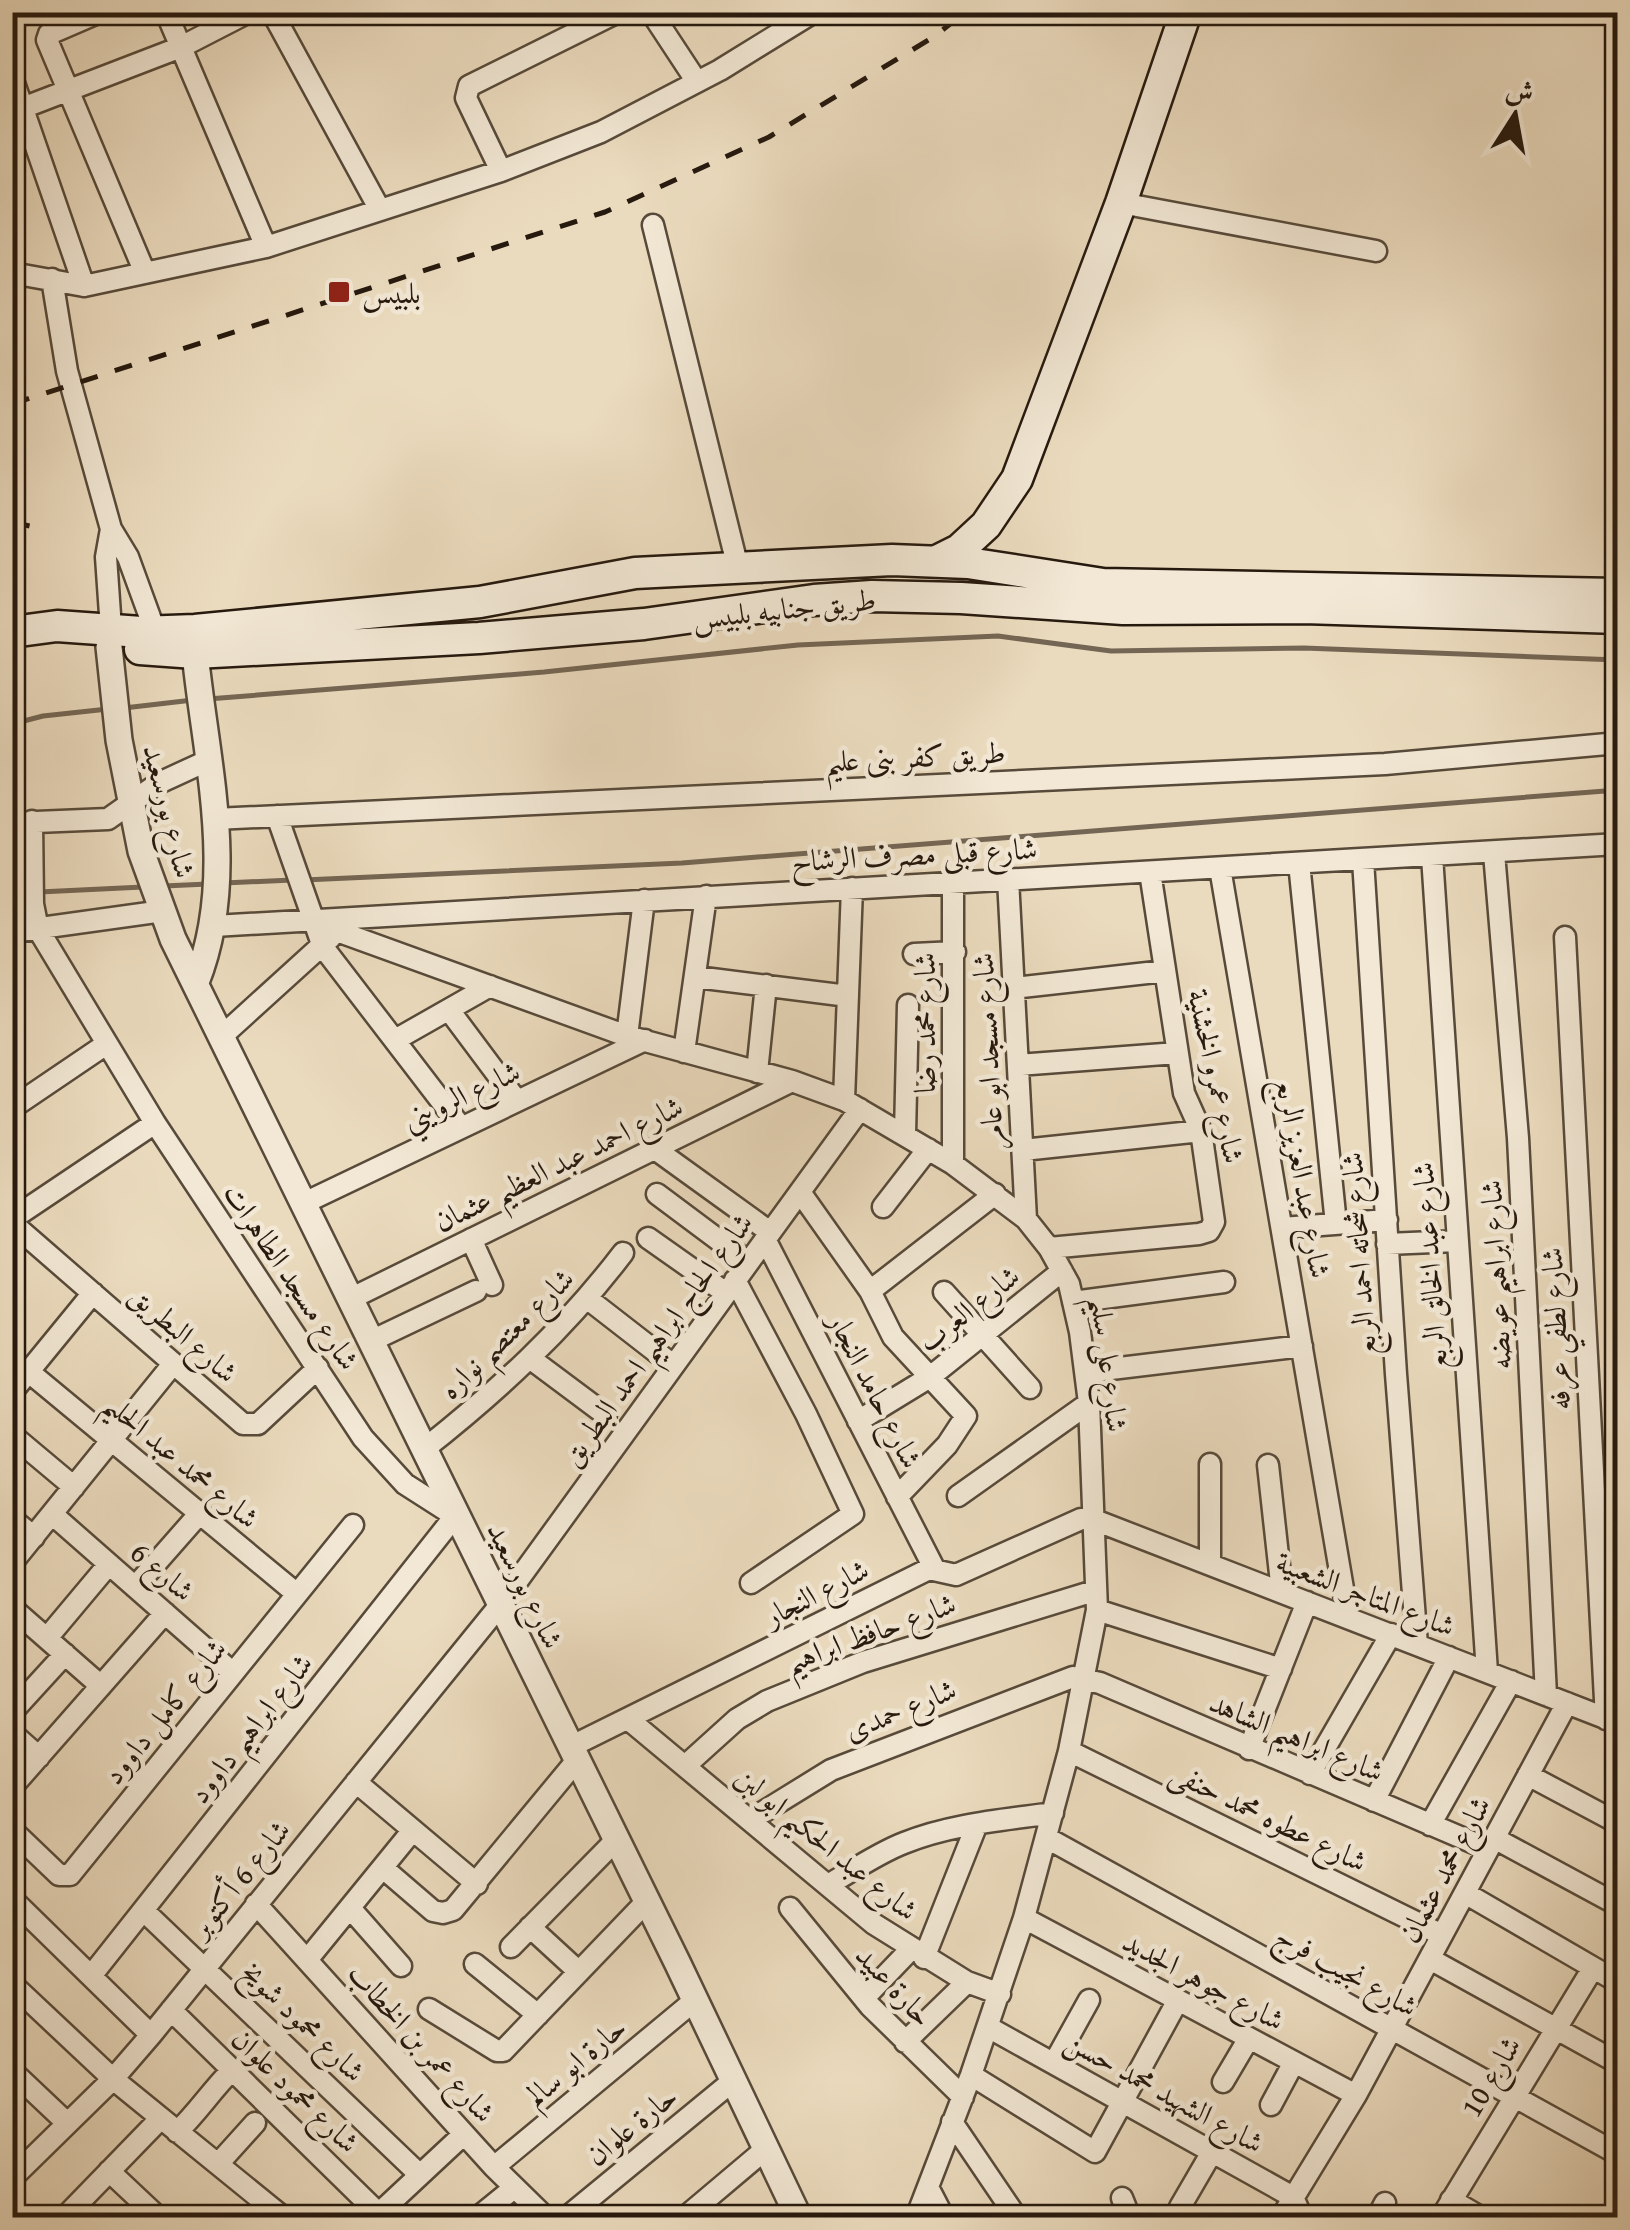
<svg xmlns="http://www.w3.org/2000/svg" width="1630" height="2230" font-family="'Gentium Book Plus',Amiri,serif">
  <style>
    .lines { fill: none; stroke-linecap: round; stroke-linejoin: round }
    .stream { stroke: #746654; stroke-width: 5 }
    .minor-casing { stroke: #574a3a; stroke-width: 25 }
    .tertiary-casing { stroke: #574a3a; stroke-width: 30 }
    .secondary-casing { stroke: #26190e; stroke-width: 35 }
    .minor { stroke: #f2e8d5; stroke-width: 20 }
    .tertiary { stroke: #f2e8d5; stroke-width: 25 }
    .secondary { stroke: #f2e8d5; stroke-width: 30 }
    .rail { stroke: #26190e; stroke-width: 5; stroke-dasharray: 18 18; stroke-linecap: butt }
    .poi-dot { fill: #8f2418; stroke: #f2e8d5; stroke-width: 4 }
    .labels { text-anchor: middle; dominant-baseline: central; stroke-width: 9; stroke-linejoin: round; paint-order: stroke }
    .poi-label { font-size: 30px; fill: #26190e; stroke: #f2e8d5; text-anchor: start }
    .street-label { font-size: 30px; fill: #26190e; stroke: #f2e8d5 }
  </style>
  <rect width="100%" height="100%" fill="#ebdbbe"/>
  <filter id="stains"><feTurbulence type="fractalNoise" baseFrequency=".002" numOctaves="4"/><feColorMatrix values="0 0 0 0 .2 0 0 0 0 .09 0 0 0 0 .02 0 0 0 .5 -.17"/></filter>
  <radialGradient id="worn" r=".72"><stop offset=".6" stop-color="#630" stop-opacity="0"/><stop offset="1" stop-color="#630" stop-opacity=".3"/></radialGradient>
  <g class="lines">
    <!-- stream -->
    <path class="stream" d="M208,699L544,672L798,645L998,636L1111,651L1304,648L1618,660
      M124,708L193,700
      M12,724L43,716L108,709
      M304,880L682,863L1618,790
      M224,883L293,880
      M164,886L208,884
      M39,892L143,887
      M12,893L28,892"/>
    <defs>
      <path id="minor" d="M100,12L49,34L47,40L145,273
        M166,12L266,247
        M272,12L380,210
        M651,12L697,82
        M12,77L84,286L12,273
        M25,107L181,47L249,12
        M501,171L466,98L469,86L618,12
        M1121,203L1376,251
        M653,225L738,568
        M52,279L67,371L111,529L128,557L155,631
        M84,286L266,247L501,171L601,132L720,70L814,12
        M111,529L106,557L111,629
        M277,816L323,947L461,1127
        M215,819L1385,764L1618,743
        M32,821L33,904L38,929L155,1123L363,1438L405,1484L455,1516L91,1976
        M12,823L108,819L159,783L209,760
        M1494,853L1518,1138L1546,1695
        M1432,856L1487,1672
        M1363,860L1396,1374L1417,1645
        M1299,863L1336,1224
        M1220,868L1348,1618
        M1008,879L1026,1219
        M315,923L627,1036L792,1081L844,1100L953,1164L1026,1219L1049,1248L1069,1284L1080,1332L1089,1403L1097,1610L1069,1751L1024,1918L971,2075L916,2218
        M214,926L1618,844
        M12,932L163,911
        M1565,937L1606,1719
        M914,954L955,952
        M696,977L848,996
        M1014,988L1165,971
        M449,1010L517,1101
        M222,1036L331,937
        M627,1036L644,900
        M395,1040L490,986
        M684,1052L706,896
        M1018,1065L1177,1053
        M757,1072L766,985
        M844,1100L852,888
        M12,1108L105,1045
        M905,1134L908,1005
        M655,1149L770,1232
        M1023,1150L1201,1131
        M953,1164V882
        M800,1192L870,1291L893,1337L966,1416L947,1445L897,1497
        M657,1194L748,1262
        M302,1204L645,1040
        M883,1207L928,1149
        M12,1219L155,1123
        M12,1223L243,1424H258L318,1368
        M1282,1228L1387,1220
        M648,1238L726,1293
        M471,1239L492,1285
        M765,1239L934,1568
        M1387,1244L1457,1241
        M1049,1248L1199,1234L1209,1231L1214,1222L1201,1131L1184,1093L1150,872
        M735,1280L806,1414L853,1514L751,1583
        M870,1291L995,1194
        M944,1292L1030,1388
        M350,1299L792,1081
        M588,1299L673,1365
        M1073,1302L1224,1282
        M371,1341L476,1291
        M531,1359L606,1415
        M29,1372L297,1594
        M1086,1372L1302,1346
        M12,1392L93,1293
        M858,1421L930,1377L1062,1271
        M12,1435L74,1487
        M423,1450C498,1391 565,1329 623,1253
        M1210,1464V1564
        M1268,1465L1282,1592
        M958,1496L1089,1403
        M52,1514L233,1673
        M12,1519L34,1537
        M12,1563L173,1364
        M135,1587L200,1513
        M12,1608L101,1686
        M1097,1610L1281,1669
        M47,1638L109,1564
        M12,1712L65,1654
        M628,1719L874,1924L967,1982L1000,1994
        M12,1733L39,1757
        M570,1747L929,1569L956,1575L1081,1519H1092L1618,1723
        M1249,1749L1307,1602
        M1069,1751L1442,1935
        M685,1766L737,1719L767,1701L863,1662L1094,1591
        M1310,1774L1391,1634
        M1528,1775L1618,1823
        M356,1782L477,1884
        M12,1787L165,1613
        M1374,1801L1449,1657
        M750,1820L831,1770L1073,1677L1100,1683L1488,1849
        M1430,1825L1511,1681
        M12,1830L59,1875H70L353,1525
        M1047,1838L1618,2154
        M1494,1838L1618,1905
        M383,1868L433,1911L443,1913L453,1910L577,1760
        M828,1885C852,1871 878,1853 904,1843C951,1824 1004,1820 1053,1813
        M1465,1893L1618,1982
        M12,1899L151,2035
        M256,1904L494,2167L546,2218
        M350,1908L401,1966
        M790,1908L870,2006L963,2097
        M144,1911L420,2175
        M1024,1918L1356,2095
        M530,1927L579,1972
        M511,1947L617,1839
        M924,1958L977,1824
        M1430,1959L1618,2063
        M307,1960L413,1830
        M475,1964L538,2015
        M12,1984L113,2079L284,2218
        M864,1998L911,1949
        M429,2009L497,2051H503L647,1901
        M171,2010L378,2213
        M988,2027L1293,2197L1302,2218
        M905,2042L967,1982
        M1054,2063L1089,2000
        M12,2071L67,2123
        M971,2075L1095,2152L1178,2000
        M1223,2082L1249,2038
        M1271,2105L1294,2062
        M952,2122L1017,2218
        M177,2132C198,2112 211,2091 232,2070
        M218,2164L255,2123
        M494,2167L694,2001
        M109,2171L159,2218
        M12,2178L113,2079L151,2035L500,1605L860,1109
        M929,2189L944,2218
        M1122,2198L1130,2218
        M1451,2200L1482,2218
        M1180,2207L1212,2152
        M64,2218L161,2118
        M374,2218L464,2134
        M477,2218L514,2188
        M566,2218L734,2080
        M684,2218L767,2148
        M1281,2218L1356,2095L1567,1703
        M1377,2218L1385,2203
        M1441,2218L1593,1968
        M1616,2218L1618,2216"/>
      <path id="tertiary" d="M109,647L119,740L141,851L173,939L677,1962L799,2218
        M195,653C206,762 238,877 196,982"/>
      <path id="secondary" d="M937,561L959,550L986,525L1017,479L1121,203L1186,12
        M12,632L57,626L141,632L195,630L480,602L635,573L892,560L968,563L1103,584L1618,594
        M140,649L195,653L479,638L644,624L814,600L872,596L961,598L1123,609L1304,608L1618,618"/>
    </defs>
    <!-- minor casing -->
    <use href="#minor" class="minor-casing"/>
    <!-- tertiary casing -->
    <use href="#tertiary" class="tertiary-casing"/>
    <!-- secondary casing -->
    <use href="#secondary" class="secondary-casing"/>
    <!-- minor -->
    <use href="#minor" class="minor"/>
    <!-- tertiary -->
    <use href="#tertiary" class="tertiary"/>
    <!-- secondary -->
    <use href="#secondary" class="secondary"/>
    <!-- rail -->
    <path class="rail" d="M12,404L605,212L769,137L935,36L965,12
      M12,522L34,527
      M12,583H14"/>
  </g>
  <!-- markers -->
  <rect class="poi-dot" x="327" y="280" width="24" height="24" rx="5"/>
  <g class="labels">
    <!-- poi labels -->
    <g class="poi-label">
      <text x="362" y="292">بلبيس</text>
    </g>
    <!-- street labels -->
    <g class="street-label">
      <text transform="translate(784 608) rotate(-6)">طريق جنابيه بلبيس</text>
      <text transform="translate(915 756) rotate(-3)">طريق كفر بنى عليم</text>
      <text transform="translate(170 811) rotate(76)">شارع بورسعيد</text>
      <text transform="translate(914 854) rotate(-3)">شارع قبلى مصرف الرشاح</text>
      <text transform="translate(924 1023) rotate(-90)">شارع محمد رضا</text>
      <text transform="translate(987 1051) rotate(-93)">شارع مسجد ابو عامر</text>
      <text transform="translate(1217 1076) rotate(78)">شارع عمرو الخشنية</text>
      <text transform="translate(461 1095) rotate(-25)">شارع الرويني</text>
      <text transform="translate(558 1163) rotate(-26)">شارع احمد عبد العظيم عثمان</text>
      <text transform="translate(1304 1178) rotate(80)">شارع عبد العزيز الربع</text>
      <text transform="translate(1358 1254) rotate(-94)">شارع شحاته احمد الربع</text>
      <text transform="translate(1429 1266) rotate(-94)">شارع عبد الخالق الربع</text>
      <text transform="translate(1495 1275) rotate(-93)">شارع ابراهيم عويضه</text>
      <text transform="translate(292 1276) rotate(56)">شارع مسجد الطاهرات</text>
      <text transform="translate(968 1308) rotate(-38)">شارع العرب</text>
      <text transform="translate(1555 1329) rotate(-93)">شارع لطفي عرفه</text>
      <text transform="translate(184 1333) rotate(41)">شارع البطريق</text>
      <text transform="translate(506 1333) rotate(-44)">شارع معتصم نواره</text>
      <text transform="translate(656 1339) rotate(-54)">شارع الحاج ابراهيم احمد البطريق</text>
      <text transform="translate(1110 1364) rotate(83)">شارع على سليم</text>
      <text transform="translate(876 1390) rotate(63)">شارع حامد النجار</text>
      <text transform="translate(182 1460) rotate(40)">شارع محمد عبد الحليم</text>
      <text transform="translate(163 1571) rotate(41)">شارع 6</text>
      <text transform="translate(526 1585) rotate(64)">شارع بورسعيد</text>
      <text transform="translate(816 1592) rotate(-27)">شارع النجار</text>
      <text transform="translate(1366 1593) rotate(21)">شارع المتاجر الشعبية</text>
      <text transform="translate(870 1632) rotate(-20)">شارع حافظ ابراهيم</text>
      <text transform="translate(900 1709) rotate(-22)">شارع حمدى</text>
      <text transform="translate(164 1711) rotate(-51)">شارع كامل داوود</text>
      <text transform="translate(250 1728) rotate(-52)">شارع ابراهيم داوود</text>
      <text transform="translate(1297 1736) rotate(23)">شارع ابراهيم الشاهد</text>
      <text transform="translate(1269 1816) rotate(26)">شارع عطوه محمد حنفى</text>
      <text transform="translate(827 1843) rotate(39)">شارع عبد الحكيم ابو لبن</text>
      <text transform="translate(1444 1869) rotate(-62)">شارع محمد عثمان</text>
      <text transform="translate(239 1878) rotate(-51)">شارع 6 أكتوبر</text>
      <text transform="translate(1347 1970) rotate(29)">شارع نجيب فرج</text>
      <text transform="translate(1204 1980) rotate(28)">شارع جوهر الجديد</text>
      <text transform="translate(895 1985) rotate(47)">حارة عبيد</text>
      <text transform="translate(304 2021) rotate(44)">شارع محمود شويخ</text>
      <text transform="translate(422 2042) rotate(48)">شارع عمر بن الخطاب</text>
      <text transform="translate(575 2061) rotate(-40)">حارة ابو سالم</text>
      <text transform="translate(1490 2076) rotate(-59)">شارع 10</text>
      <text transform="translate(296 2090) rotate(44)">شارع محمود علوان</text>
      <text transform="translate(1165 2091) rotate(29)">شارع الشهيد محمد حسن</text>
      <text transform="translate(631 2125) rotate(-39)">حارة علوان</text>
    </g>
  </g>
  <!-- margin -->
  <rect width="1630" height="2230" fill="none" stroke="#ebdbbe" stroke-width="50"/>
  <rect x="15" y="15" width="1600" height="2200" fill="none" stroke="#26190e" stroke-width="5"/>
  <rect x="25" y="25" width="1580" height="2180" fill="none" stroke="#26190e" stroke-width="2.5"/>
  <!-- north arrow -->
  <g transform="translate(1515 115) rotate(11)" stroke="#f2e8d5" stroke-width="8" paint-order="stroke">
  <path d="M0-8L18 38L0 25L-18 38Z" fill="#26190e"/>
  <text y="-15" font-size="28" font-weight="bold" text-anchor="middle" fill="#26190e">ش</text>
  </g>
  <rect width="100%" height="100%" filter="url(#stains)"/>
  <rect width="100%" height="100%" fill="url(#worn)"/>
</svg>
